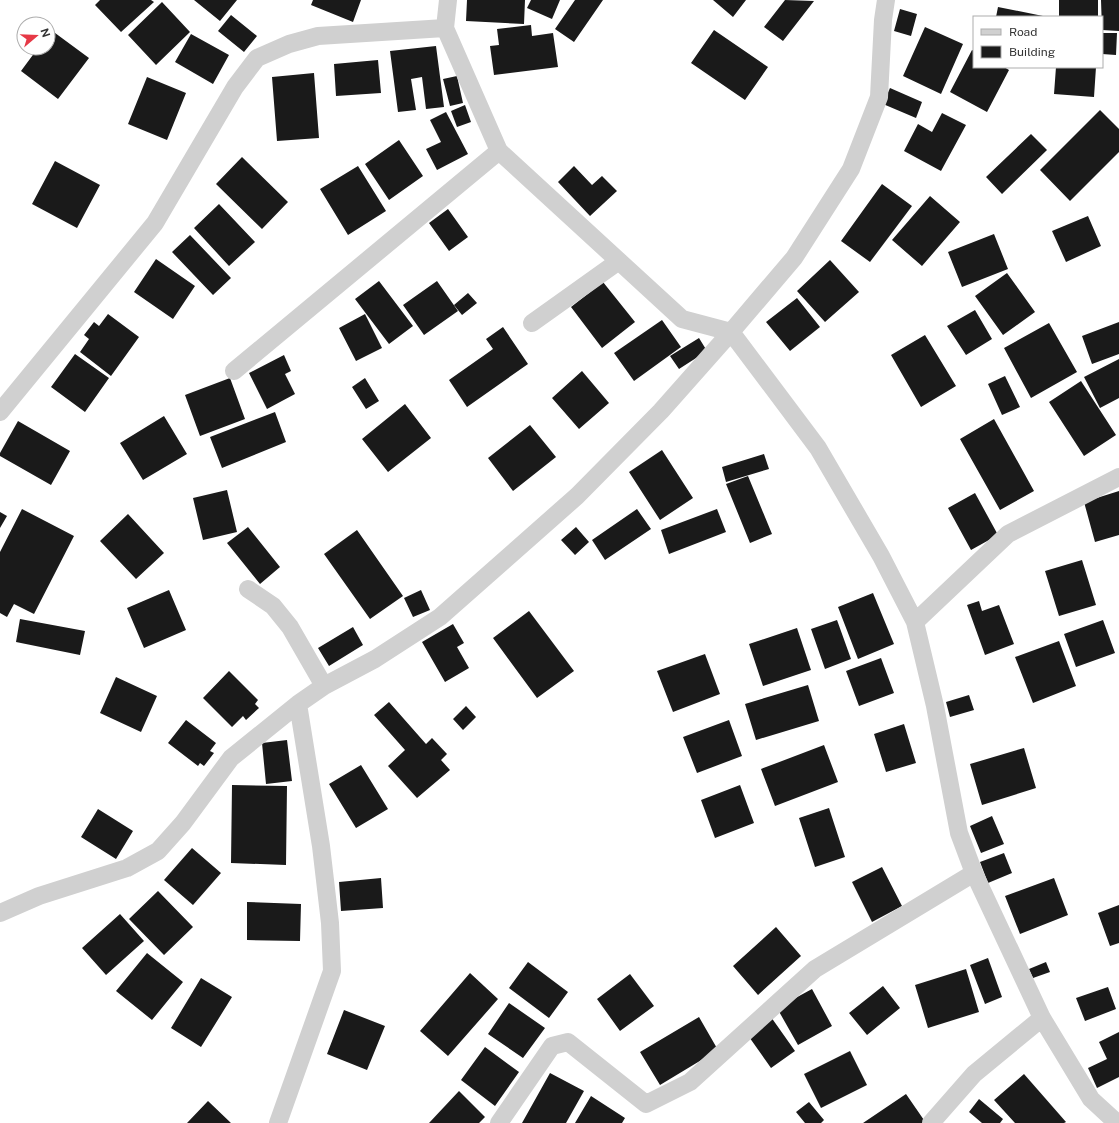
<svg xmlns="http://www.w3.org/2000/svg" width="1119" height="1123" font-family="'Public Sans',sans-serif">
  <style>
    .building { fill: #1a1a1a }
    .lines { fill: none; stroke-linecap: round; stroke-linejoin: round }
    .minor { stroke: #d0d0d0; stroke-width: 18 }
  </style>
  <rect width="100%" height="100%" fill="#fff"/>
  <!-- building -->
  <path class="building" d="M100,0H151L154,2L121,32L95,5Z
    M194,0H237L220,21Z
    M313,0H361L353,22L311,5Z
    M467,0H525L524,24L466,21Z
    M531,0H560L552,19L527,8Z
    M575,0H603L574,42L555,29Z
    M713,0H746L733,17Z
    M785,0L814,1L783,41L764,27Z
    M1059,0H1098V17H1059Z
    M1101,0H1119V31L1102,30Z
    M162,2L190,32L156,65L128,35Z
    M998,7L1043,16V17H996Z
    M900,9L917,14L911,36L894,31Z
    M231,15L257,36L244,52L218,31Z
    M531,25L532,36L553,33L558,67L494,75L490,46L499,45L497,29Z
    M925,27L963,44L941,94L903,76Z
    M51,30L89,58L58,99L21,71L38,48H48V34Z
    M714,30L768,67L745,100L691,63Z
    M1102,33H1117L1116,55L1102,54Z
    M191,34L229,55L213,84L175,62Z
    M436,46L444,107L426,109L422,77L411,79L416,110L398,112L390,51Z
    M972,50L974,51V67H1004L1009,70L987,112L950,92Z
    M378,60L381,93L336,96L334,64Z
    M1056,67H1096L1094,97L1054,94Z
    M314,73L319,138L277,141L272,77Z
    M457,76L463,103L450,106L443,79Z
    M147,77L186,93L167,140L128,124Z
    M890,88L922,102L916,118L883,104Z
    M465,105L471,122L457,127L451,111Z
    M1100,110L1119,129V152L1070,201L1040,170Z
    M446,112L468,154L437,170L426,149L441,142L430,120Z
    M942,113L966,125L941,171L904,151L918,124L932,132Z
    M1031,134L1047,150L1002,194L986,177Z
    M399,140L423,176L389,200L365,164Z
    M242,157L288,202L262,229L216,184Z
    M55,161L100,185L77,228L32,204Z
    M358,166L386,211L348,235L320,189Z
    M574,166L592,185L602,176L617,191L590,216L558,182Z
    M882,184L912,206L870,262L841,241Z
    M930,196L960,222L922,266L892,240Z
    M219,204L255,242L229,266L194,228Z
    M448,209L468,237L449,251L429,223Z
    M1088,216L1101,246L1066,262L1052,231Z
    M994,234L1008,269L962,287L948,252Z
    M190,235L231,278L213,295L172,252Z
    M156,259L195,286L173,319L134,292Z
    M830,260L859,292L825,322L797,291Z
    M1007,273L1035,312L1003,335L975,296Z
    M379,281L413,326L389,344L355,299Z
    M437,281L458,311L424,335L403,305Z
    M603,282L635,322L602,348L571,307Z
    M468,293L477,303L462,315L454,305Z
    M797,298L820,327L790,351L766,322Z
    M975,310L992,339L966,355L947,326Z
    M108,314L139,337L111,376L80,352L89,339L84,335L94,322L99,326Z
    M365,314L382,348L356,361L339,328Z
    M662,320L681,347L634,381L614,353Z
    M1119,322V354L1092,364L1082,336Z
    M1049,323L1077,372L1031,398L1004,348Z
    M503,327L528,364L467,407L449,380L493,349L486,339Z
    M925,335L956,386L921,407L891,355Z
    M699,338L707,351L679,369L670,356Z
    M75,354L109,378L85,412L51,387Z
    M284,355L291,371L285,374L295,394L267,409L249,373Z
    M1119,359V398L1100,408L1084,377Z
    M582,371L609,403L579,429L552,398Z
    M1005,376L1020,407L1002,415L988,384Z
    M230,378L245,419L200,436L185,395Z
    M365,378L379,401L366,409L352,387Z
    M1081,381L1116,435L1084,456L1049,402Z
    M405,404L431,438L388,472L362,439Z
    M275,412L286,442L222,468L210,437Z
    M164,416L187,454L143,480L120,443Z
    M994,419L1034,491L1000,510L960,439Z
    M18,421L70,451L51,485L0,456V453Z
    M530,425L556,457L513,491L488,458Z
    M662,450L693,498L660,520L629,472Z
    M764,454L769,469L726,482L722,467Z
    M748,476L772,534L750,543L726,484Z
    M227,490L237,532L203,540L193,498Z
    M1119,491V535L1095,542L1084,502Z
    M975,493L998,535L971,550L948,508Z
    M22,509L74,536L34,614L14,604L7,617L0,613V552Z
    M637,509L651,529L605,560L592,540Z
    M717,509L726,532L669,554L661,530Z
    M0,512L7,516L0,528Z
    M128,514L164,553L136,579L100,541Z
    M248,527L280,567L260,584L227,543Z
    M576,527L589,542L575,555L561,540Z
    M357,530L403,596L370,619L324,554Z
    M1082,560L1096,605L1059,616L1045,571Z
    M169,590L186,630L144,648L127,608Z
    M421,590L430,610L413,617L404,598Z
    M873,593L894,644L858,659L838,607Z
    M979,601L982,611L999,605L1014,644L985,655L967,605Z
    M529,611L574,671L537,698L493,638Z
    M20,619L85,631L80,655L16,642Z
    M837,620L851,659L825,669L811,629Z
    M1103,620L1115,653L1076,667L1064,634Z
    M453,624L464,643L457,647L469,668L445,682L422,642Z
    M353,627L363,645L329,666L318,648Z
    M797,628L811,670L763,686L749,644Z
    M1059,641L1076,686L1033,703L1015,657Z
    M705,654L720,694L673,712L657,671Z
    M881,658L894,693L859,706L846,671Z
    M229,671L258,700L255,704L259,708L246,720L243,716L232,727L203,698Z
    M116,677L157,696L141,732L100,713Z
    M808,685L819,721L756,740L745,704Z
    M969,695L974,710L950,717L946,702Z
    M389,702L426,744L432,738L447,754L441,760L450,770L417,798L388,766L405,750L374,715Z
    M466,706L476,717L463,730L453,719Z
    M186,720L216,743L210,751L214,753L204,766L200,763L198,766L168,743Z
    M729,720L742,756L697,773L683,737Z
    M904,724L916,763L886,772L874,734Z
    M287,740L292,781L266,784L262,743Z
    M824,745L838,782L775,806L761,769Z
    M1024,748L1036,788L982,805L970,764Z
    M361,765L388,809L356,828L329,784Z
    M232,785L287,786L286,865L231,863Z
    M740,785L754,823L715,838L701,800Z
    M829,808L845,857L815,867L799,818Z
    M98,809L133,831L116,859L81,837Z
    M992,816L1004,844L981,853L970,826Z
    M192,848L221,873L193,905L164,880Z
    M1004,853L1012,873L988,883L980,862Z
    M882,867L902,906L872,922L852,882Z
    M381,878L383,908L341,911L339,882Z
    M1054,878L1068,915L1020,934L1005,896Z
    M158,891L193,927L164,955L129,919Z
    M247,902L301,904L300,941L247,940Z
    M1119,905V943L1110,946L1098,913Z
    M120,914L144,941L106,975L82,948Z
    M776,927L801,956L758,995L733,966Z
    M147,953L183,982L152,1020L116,991Z
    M988,958L1002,997L985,1004L970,965Z
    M528,962L568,992L549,1018L509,988Z
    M1046,962L1050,972L1033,978L1029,969Z
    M966,969L979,1012L928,1028L915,985Z
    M470,973L498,999L448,1056L420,1031Z
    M630,974L654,1006L620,1031L597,999Z
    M201,978L232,997L201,1047L171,1028Z
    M883,986L900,1008L867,1035L849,1013Z
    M1108,987L1116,1009L1085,1021L1076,998Z
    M812,989L832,1026L798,1045L777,1008Z
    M509,1003L545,1028L523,1058L488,1034Z
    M344,1010L385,1026L367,1070L327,1054Z
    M699,1017L718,1050L660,1085L640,1052Z
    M771,1017L795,1051L771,1068L747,1034Z
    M1119,1032V1077L1097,1088L1088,1068L1107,1059L1099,1042Z
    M485,1047L519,1072L495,1106L461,1080Z
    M850,1051L867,1085L821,1108L804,1074Z
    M550,1073L584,1091L566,1123H522Z
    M1024,1074L1066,1122L1064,1123H1015L994,1100Z
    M459,1091L485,1117L479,1123H429Z
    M906,1094L926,1123H863Z
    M591,1096L625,1118L622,1123H575Z
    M979,1099L1003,1119L1000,1123H982L969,1112Z
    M208,1101L231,1123H187Z
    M809,1102L824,1120L821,1123H805L796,1112Z"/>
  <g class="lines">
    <!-- minor -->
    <path class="minor" d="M886,0L883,20L879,97L851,169L794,258L731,332L818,448L881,556L915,622L935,706L959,833L974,873L1042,1018L1091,1099L1117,1123
      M532,323L619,261
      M234,371L499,151
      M0,412L155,223L235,87L257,58L289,44L318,36L445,28
      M248,589L273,606L290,627L324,686
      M915,622L1008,534L1119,477
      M0,913L39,896L127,868L158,851L183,823L231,758L298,704L324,686L375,659L440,617L577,496L661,411L731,332L682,319L499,151L445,28L448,0
      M278,1123L332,971L330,923L321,846L298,704
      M499,1123L552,1046L568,1042L646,1104L690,1082L815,969L974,873
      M931,1123L974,1074L1042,1018"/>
  </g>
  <!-- legend -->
  <rect x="973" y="16" width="130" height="52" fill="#ffffff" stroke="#adadad"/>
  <rect x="981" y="29" width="20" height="6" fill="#d0d0d0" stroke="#adadad"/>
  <text x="1009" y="36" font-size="12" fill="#333333">Road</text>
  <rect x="981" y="46" width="20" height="12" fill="#1a1a1a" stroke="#adadad"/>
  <text x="1009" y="56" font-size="12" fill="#333333">Building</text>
  <!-- north arrow -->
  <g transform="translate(36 36) rotate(71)"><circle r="19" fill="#ffffff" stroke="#adadad"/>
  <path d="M0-3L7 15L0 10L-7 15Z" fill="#e63946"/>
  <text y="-6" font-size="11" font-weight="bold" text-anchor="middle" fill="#333333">N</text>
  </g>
</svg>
